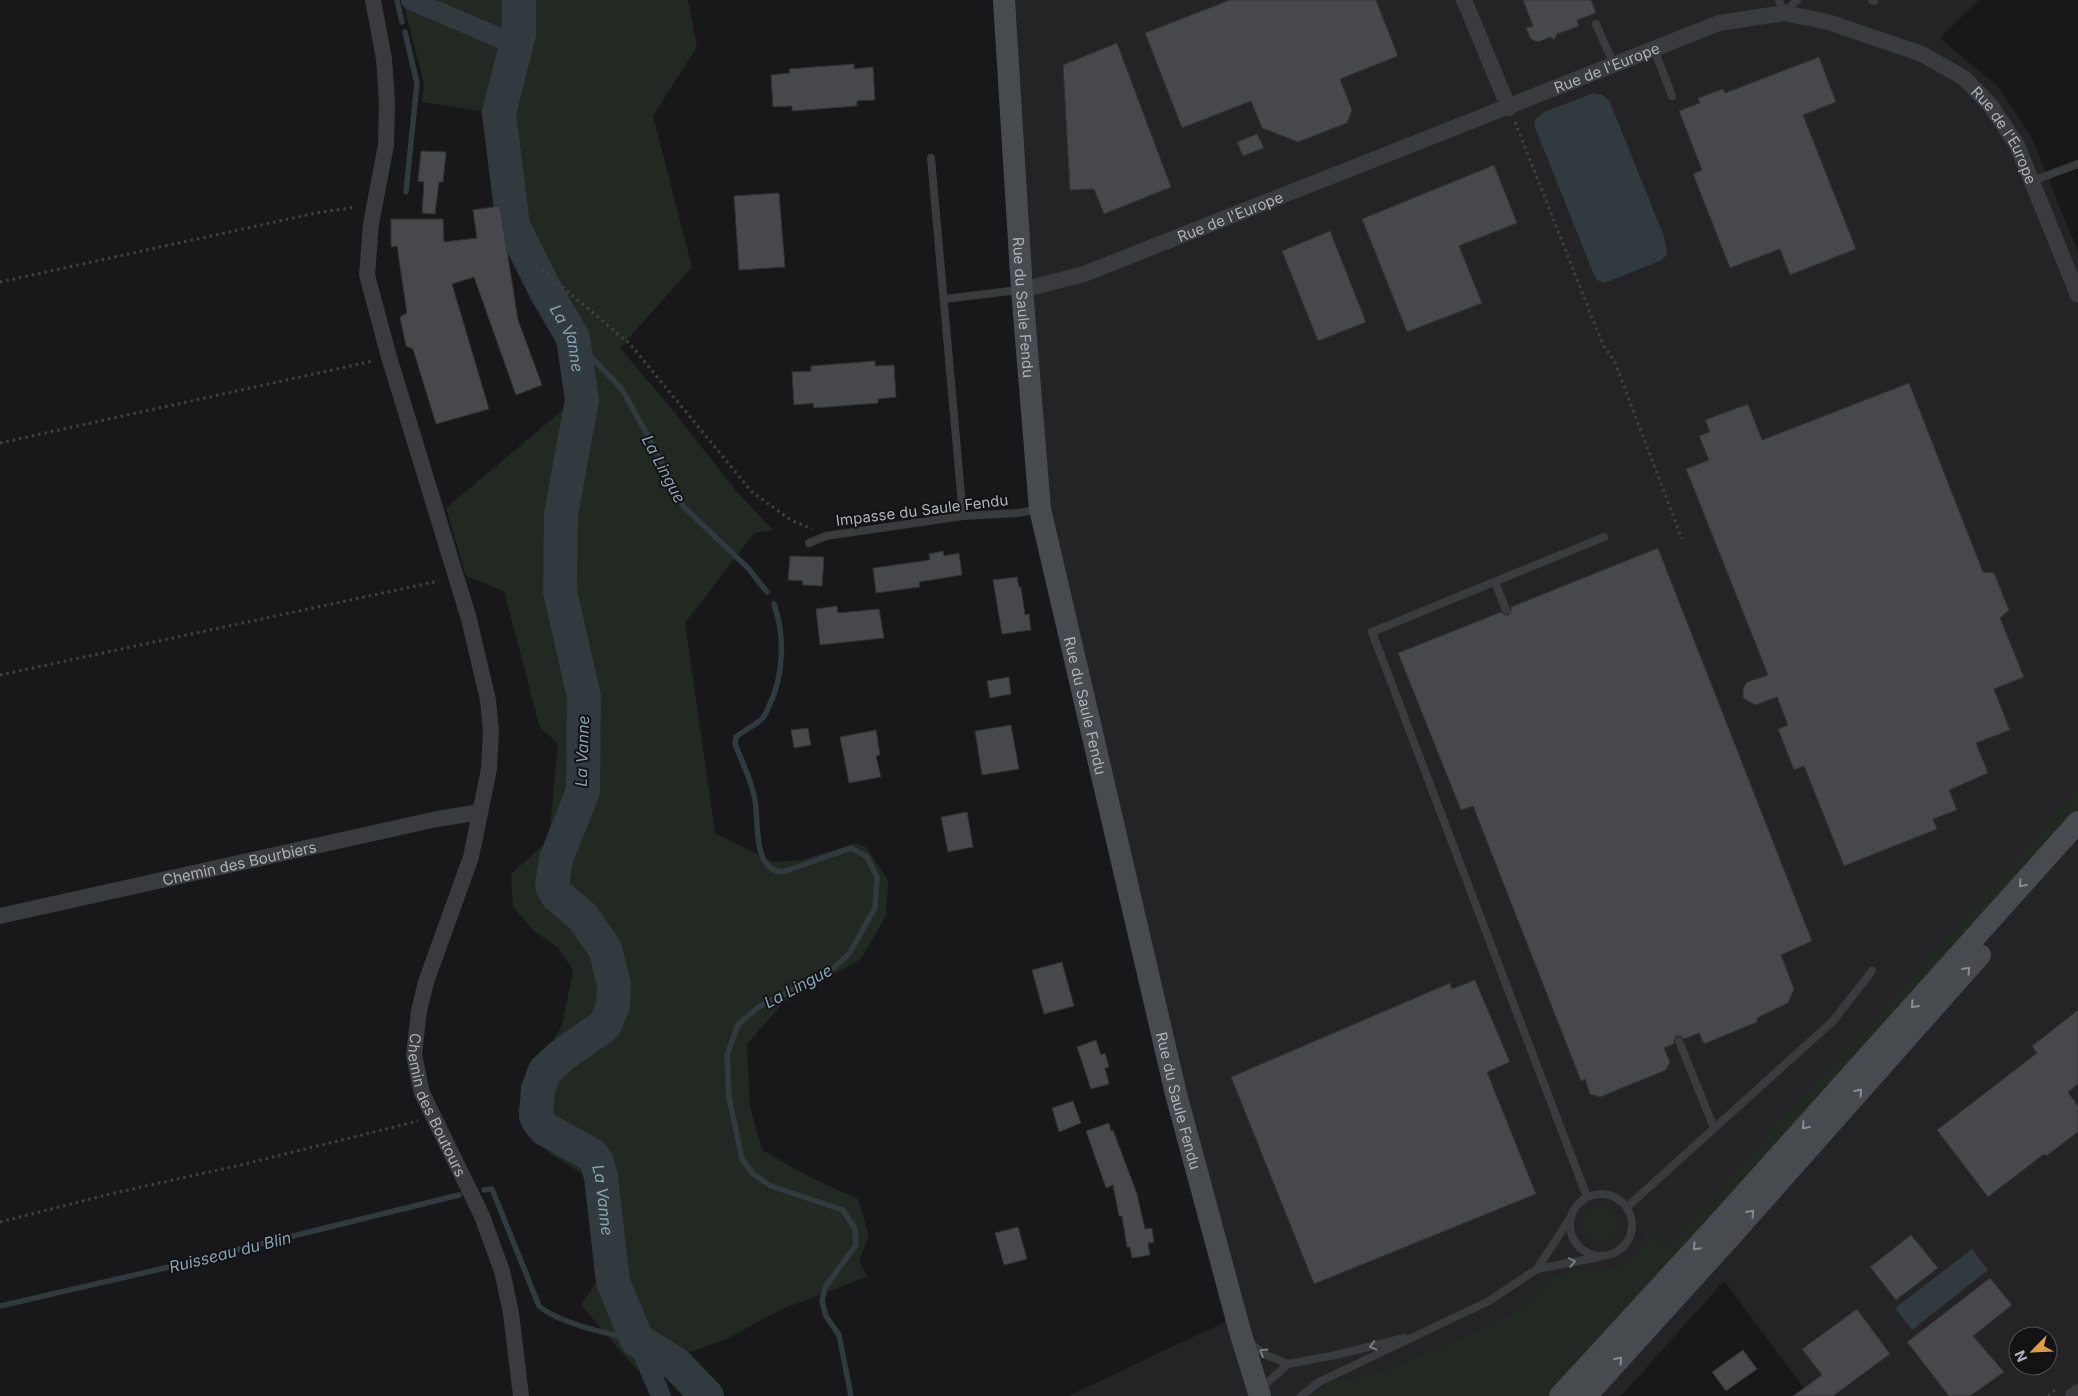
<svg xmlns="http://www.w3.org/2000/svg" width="2078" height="1396" font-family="Inter,sans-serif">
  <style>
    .built { fill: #242426; fill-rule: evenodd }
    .green { fill: #222922 }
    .water { fill: #313a3e }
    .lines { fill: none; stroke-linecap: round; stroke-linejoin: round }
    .stream { stroke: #313a3e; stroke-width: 5.5 }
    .canal { stroke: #313a3e; stroke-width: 20 }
    .river { stroke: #313a3e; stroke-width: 34 }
    .building { fill: #47484c; stroke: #323235 }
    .path { stroke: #3f4245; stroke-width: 3; stroke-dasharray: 2.5 4; stroke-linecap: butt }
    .lane { stroke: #393b3e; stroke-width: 8 }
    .street { stroke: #393b3e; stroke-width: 16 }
    .secondary { stroke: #474a4e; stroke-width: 22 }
    .oneway { stroke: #888d93 }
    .oneway2 { stroke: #787c81 }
    .labels { text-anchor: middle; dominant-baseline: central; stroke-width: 4; stroke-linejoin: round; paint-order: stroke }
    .street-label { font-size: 15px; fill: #abb1b8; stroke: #131315 }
    .water-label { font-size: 16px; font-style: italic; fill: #86a1af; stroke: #131315 }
  </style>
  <rect width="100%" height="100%" fill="#18181a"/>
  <!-- built -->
  <path class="built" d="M998,0H1979L1940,38L1998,87L2031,136L2078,252V1396H1810L1724,1281L1621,1396H1068L1225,1322L1067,667ZM2018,1336H2048V1366H2018Z"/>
  <!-- green -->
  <path class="green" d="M402,0H688L697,47L653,116L692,267L620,348L675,413L736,491L773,530L754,533L685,623L715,833L773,862L802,860L856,843L866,847L888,880L886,916L861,959L783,1003L747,1044L750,1107L762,1150L810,1177L858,1199L869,1236L859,1260L867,1277L780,1310L725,1340L637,1370L581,1305L604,1270L589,1178L550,1154L517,1110L562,1025L573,970L558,948L534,931L513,907L511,874L549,840L558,743L540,728L504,591L466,576L446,508L571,403L564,341L505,226L491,113L422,102L424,83Z
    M2078,789V810L1891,1027L1554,1396H1313C1338,1373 1343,1383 1371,1375C1389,1370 1406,1361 1424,1354C1455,1340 1491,1329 1519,1309C1531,1300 1540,1285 1553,1278C1589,1257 1633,1291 1647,1229L1666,1248L1963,921Z
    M1583 1223a18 18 0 1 1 36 0a18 18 0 1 1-36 0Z"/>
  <!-- water -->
  <path class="water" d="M1594,93L1602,95L1609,100L1663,234L1667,249L1666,256L1660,261L1604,283L1597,280L1594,275L1535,127V120L1544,112Z
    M1972,1249L1988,1270L1912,1330L1895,1308Z"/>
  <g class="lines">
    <!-- stream -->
    <path class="stream" d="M397,0L402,22
      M405,32L417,83L406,192
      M573,338L621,388L647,434L683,506L748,568L767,592
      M774,604C785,635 784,676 769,706C767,710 765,716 762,719C754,726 744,730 736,737L735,744C742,762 752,781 755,800C759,822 752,871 783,872L851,848L867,857L877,877L875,908L849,954L830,971L758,1007L738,1025L727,1055L729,1097L742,1159L753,1174L771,1186L843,1210L855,1229L856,1245L825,1287L822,1301L826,1316L839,1335L851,1396
      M484,1190L492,1189L539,1306C560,1324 610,1334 637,1340
      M0,1306L217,1256L240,1249L459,1195"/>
    <!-- canal -->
    <path class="canal" d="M411,0L516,45
      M637,1340L661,1396"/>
    <!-- river -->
    <path class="river" id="s1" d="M519,0V34L499,113L513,226L548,295L573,338L582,400L561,514L560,591L584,697L583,791L556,859L552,886L557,895L583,917L605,949L614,985L613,1006L605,1025L561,1056L545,1071L538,1089L536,1116L539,1122L545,1129L592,1155L597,1162L601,1177L613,1282L637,1340L676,1364L707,1396"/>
  </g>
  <!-- building -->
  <path class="building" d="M1230,0H1376L1398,56L1340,79L1352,110L1347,123L1298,142L1262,128L1251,101L1182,128L1145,33Z
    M1523,0H1591L1596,13L1577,20L1579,26L1557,34L1554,40L1550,37L1538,42L1531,39L1526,28L1533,26Z
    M1117,43L1171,187L1104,214L1094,189L1070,190L1063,65Z
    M1819,57L1836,102L1803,115L1856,249L1790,275L1780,249L1730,268L1693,174L1702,170L1679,111L1700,103L1698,98L1723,89L1725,93Z
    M854,64V69L873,67L875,100L857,101V106L792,111V106L773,107L771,75L790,73L789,69Z
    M1257,134L1264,148L1243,156L1237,142Z
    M421,151L446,152L443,182H439L435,214L422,213L424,182L418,181Z
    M1494,165L1517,223L1459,246L1482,303L1407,332L1362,219Z
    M779,193L785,267L739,270L734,196Z
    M500,206L518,320L542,385L516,395L474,277L452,284L489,409L436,424L413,349L406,346L400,317L407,313L397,246L391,247V219H443L444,242L477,238L473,210Z
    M1330,231L1366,322L1318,341L1282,251Z
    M875,361V366L894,365L896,397L878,399V403L814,408L813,403L794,405L792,372L811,371V366Z
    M1909,383L1983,572L1994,573L2009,610L2000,618L2024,677L1994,689L2010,730L1976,743L1988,773L1949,790L1957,810L1933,819L1937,829L1844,866L1804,766L1794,770L1778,729L1788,725L1777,697L1755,705L1743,698V689L1747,682L1768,675L1686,469L1709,460L1699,436L1710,432L1705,420L1748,404L1762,440Z
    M1658,548L1812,941L1781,955L1794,989L1788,1003L1757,1018V1022L1704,1044L1699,1033L1684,1039L1680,1036H1676L1674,1040V1044L1664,1048L1670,1062L1666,1070L1600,1097L1590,1094L1585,1079L1581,1081L1473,806L1461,810L1398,653L1501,612L1505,615H1508L1511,611V607Z
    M943,551L944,556L959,553L962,575L919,582L920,587L876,593L873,568L930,560L929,554Z
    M790,556L824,557L822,586L802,585L803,581L788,580Z
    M1017,577L1019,587H1021L1025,615L1029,614L1031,630L1002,634L993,580Z
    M837,606L838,613L879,609L884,638L820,645L816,609Z
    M1009,677L1011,694L990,698L987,681Z
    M1011,725L1019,769L982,775L975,731Z
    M808,728L811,745L794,748L791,730Z
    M876,730L880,755L876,756L881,777L849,783L840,737Z
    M967,812L973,847L948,852L941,817Z
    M1062,962L1074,1006L1044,1014L1032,970Z
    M1475,980L1510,1062L1487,1072L1536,1194L1314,1284L1231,1077L1450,983L1452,989Z
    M2078,1010V1084L2068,1092L2078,1106V1132L2046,1156L2044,1154L1988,1197L1937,1130L2037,1053L2032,1046Z
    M1096,1040L1101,1055L1105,1053L1109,1067L1105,1068L1109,1084L1091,1089L1077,1047Z
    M1073,1101L1081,1123L1059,1132L1052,1108Z
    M1109,1123L1111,1131L1113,1130L1137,1194L1145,1229L1152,1228L1154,1242L1148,1243L1150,1255L1132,1258L1130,1247H1127L1122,1216H1119L1113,1185L1106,1188L1086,1131Z
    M1018,1227L1027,1259L1004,1265L995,1233Z
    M1911,1235L1938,1268L1896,1300L1870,1267Z
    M1990,1278L2012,1305L1973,1336L2004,1372L1970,1396H1949L1907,1342Z
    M1857,1309L1890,1354L1833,1396H1793L1822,1375L1802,1349Z
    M1743,1350L1757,1369L1726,1391L1712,1372Z"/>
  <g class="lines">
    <!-- path -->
    <path class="path" d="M1515,122L1603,345L1614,360L1682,539
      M542,270L630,344L752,492L791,520L812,529
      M0,282L316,213L356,207
      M0,443L373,361
      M0,675L439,581
      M0,1222L110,1194L245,1164L418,1121
      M2048,1396L2056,1389"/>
    <!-- lane -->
    <path class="lane" d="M1779,0L1784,13
      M1872,0L1874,1
      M1784,13L1797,0
      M1596,24L1614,65
      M1654,49L1672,96
      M931,158L963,516
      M2032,181L2078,164
      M944,299L1019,290
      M809,543L826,536L963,516L1018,513L1039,509
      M1495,582L1506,610
      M1679,1041L1714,1128
      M1570 1225a31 31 0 1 1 62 0a31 31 0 1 1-62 0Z
      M1587,1197L1372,632L1604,537
      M1627,1207L1833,1021L1872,971
      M1537,1269L1599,1257
      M1249,1342L1264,1354L1288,1364
      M1260,1389L1288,1364L1336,1355L1404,1338
      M1301,1396L1319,1382L1489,1301L1537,1269L1572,1215"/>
    <!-- street -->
    <g class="street">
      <path id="s2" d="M373,0L384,59L387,102L386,145L371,224L367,275L389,357L469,619L488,700L491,731L489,769L471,857L426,982L419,1011L414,1055L422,1093L482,1216L502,1271L511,1313L521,1396"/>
      <path d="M1464,0L1509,108"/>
      <path id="s3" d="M1022,290L1084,274L1719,23L1784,13L1828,22L1922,54L1964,78L1991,106L2017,145L2078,295"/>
      <path id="s4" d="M0,916L437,819L480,812"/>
      <path d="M2073,1396L2078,1392"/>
    </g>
    <!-- secondary -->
    <g class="secondary">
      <path id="s5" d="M1004,0L1022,290L1040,509L1176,1094L1241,1335L1260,1396"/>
      <path d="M1560,1396L1717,1225L2078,822"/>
      <path d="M1586,1396L1730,1237L1980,955"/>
    </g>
  </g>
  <!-- one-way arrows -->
  <defs><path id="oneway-chevron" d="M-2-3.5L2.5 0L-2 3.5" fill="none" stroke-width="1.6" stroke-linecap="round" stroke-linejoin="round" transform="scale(1.25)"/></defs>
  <g class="oneway">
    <use href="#oneway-chevron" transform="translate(2022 884) rotate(132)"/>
    <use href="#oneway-chevron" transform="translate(1967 970) rotate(-48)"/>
    <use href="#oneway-chevron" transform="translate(1914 1005) rotate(132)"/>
    <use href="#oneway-chevron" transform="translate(1859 1092) rotate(-48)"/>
    <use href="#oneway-chevron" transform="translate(1805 1126) rotate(132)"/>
    <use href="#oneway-chevron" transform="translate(1751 1213) rotate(-48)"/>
    <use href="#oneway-chevron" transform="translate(1696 1247) rotate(133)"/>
    <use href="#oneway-chevron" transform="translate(1619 1360) rotate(-48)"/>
  </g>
  <g class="oneway2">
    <use href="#oneway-chevron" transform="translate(1572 1262) rotate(-11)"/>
    <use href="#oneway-chevron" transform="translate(1373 1346) rotate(166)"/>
    <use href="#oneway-chevron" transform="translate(1263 1352) rotate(-148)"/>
  </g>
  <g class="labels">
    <!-- street labels -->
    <g class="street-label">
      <text stroke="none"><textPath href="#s3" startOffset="626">Rue de l'Europe</textPath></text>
      <text stroke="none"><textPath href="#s3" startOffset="1076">Rue de l'Europe</textPath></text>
      <text stroke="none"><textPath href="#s3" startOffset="221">Rue de l'Europe</textPath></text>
      <text stroke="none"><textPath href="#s5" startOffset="308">Rue du Saule Fendu</textPath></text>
      <text transform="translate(922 510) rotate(-7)">Impasse du Saule Fendu</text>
      <text stroke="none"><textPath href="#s5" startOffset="712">Rue du Saule Fendu</textPath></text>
      <text stroke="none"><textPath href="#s4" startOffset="245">Chemin des Bourbiers</textPath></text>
      <text stroke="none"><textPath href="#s5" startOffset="1118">Rue du Saule Fendu</textPath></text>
      <text stroke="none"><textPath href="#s2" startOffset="1140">Chemin des Boutours</textPath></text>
    </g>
    <!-- water labels -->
    <g class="water-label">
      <text stroke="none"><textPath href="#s1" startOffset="355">La Vanne</textPath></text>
      <text transform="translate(664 469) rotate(62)">La Lingue</text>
      <text transform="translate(582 751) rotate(-88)">La Vanne</text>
      <text transform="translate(798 986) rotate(-28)">La Lingue</text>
      <text stroke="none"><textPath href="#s1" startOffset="1316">La Vanne</textPath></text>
      <text transform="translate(230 1252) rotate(-14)">Ruisseau du Blin</text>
    </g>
  </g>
  <!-- north arrow -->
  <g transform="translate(2033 1351) rotate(246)"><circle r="24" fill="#131315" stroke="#505256"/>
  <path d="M0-4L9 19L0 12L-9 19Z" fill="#e09b49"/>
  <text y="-8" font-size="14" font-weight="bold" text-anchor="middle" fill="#abb1b8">N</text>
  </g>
</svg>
